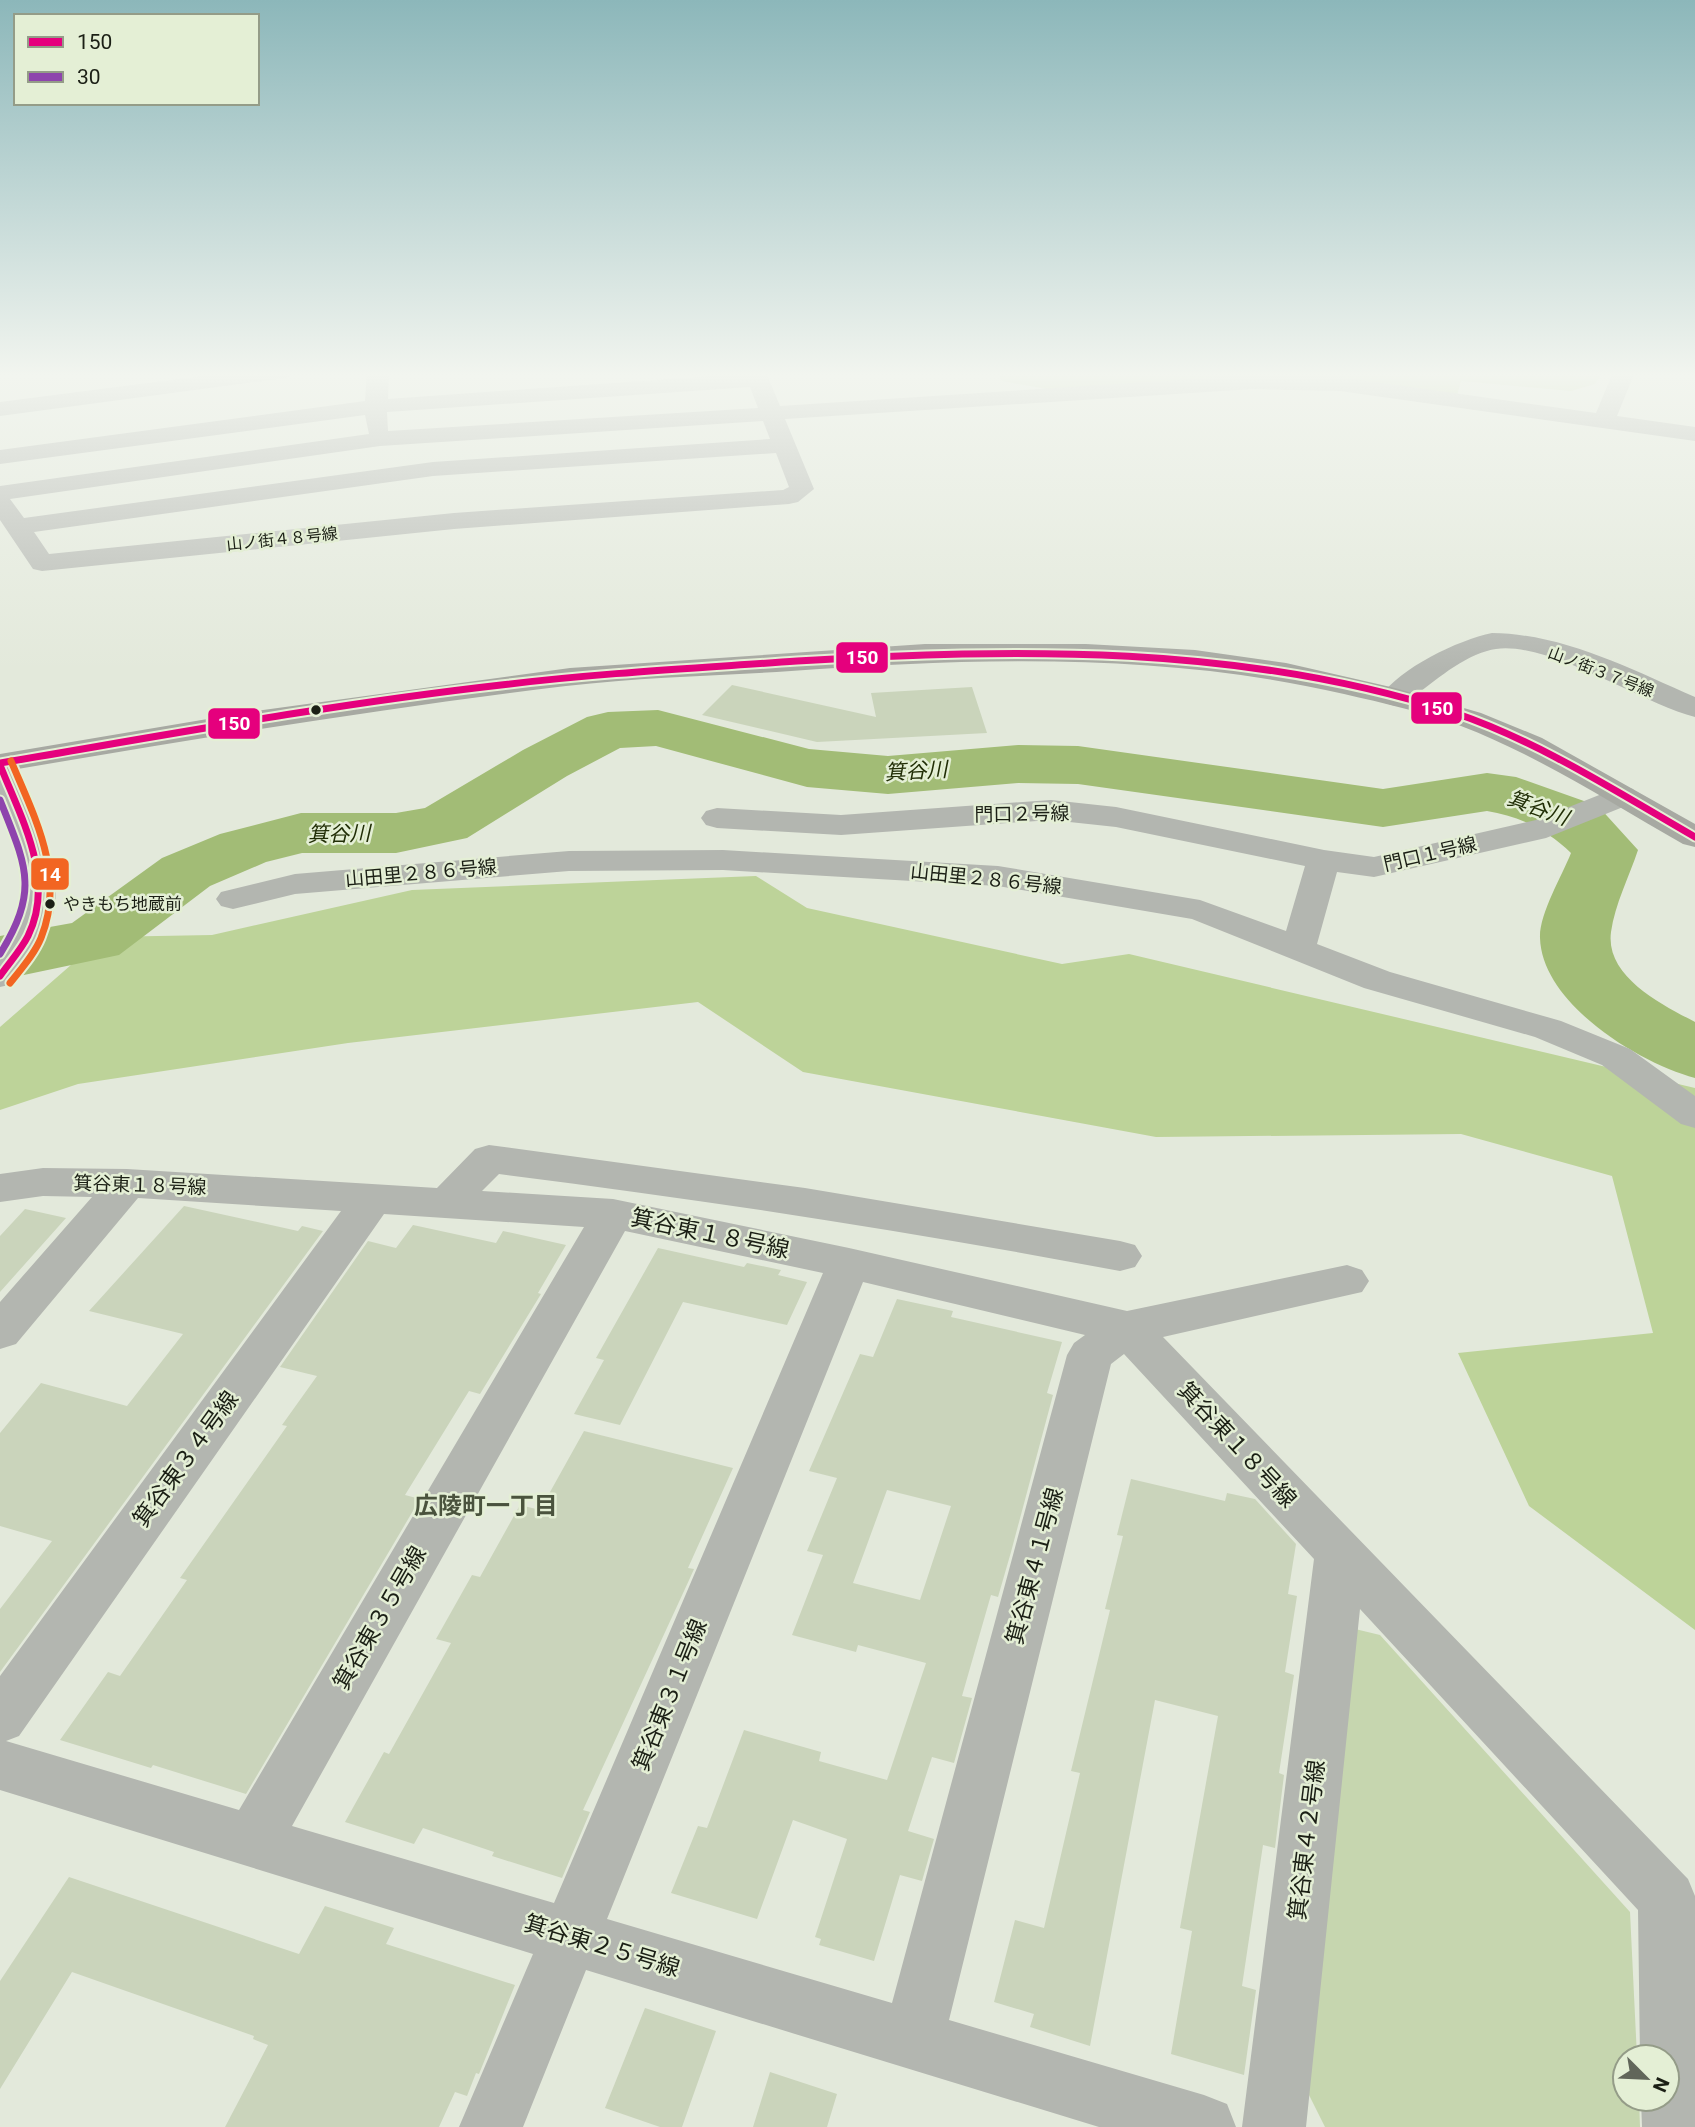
<svg xmlns="http://www.w3.org/2000/svg" width="1695" height="2127" font-family="Roboto,'Noto Sans JP',sans-serif">
  <style>
    .green { fill: #c6d6af }
    .forest { fill: #bdd399 }
    .lines { fill: none; stroke-linecap: round; stroke-linejoin: round }
    .river { fill: #a2bc76; fill-rule: evenodd }
    .building { fill: #cad4bb; fill-rule: evenodd }
    .minor { fill: #b3b6b0; fill-rule: evenodd }
    .highway { fill: #a7a9a2; fill-rule: evenodd }
    .bus-1-casing { stroke: #e4efd5; stroke-width: 11 }
    .bus-2-casing { stroke: #e4efd5; stroke-width: 11 }
    .bus-3-casing { stroke: #e4efd5; stroke-width: 11 }
    .bus-1 { stroke: #e5007d; stroke-width: 7 }
    .bus-2 { stroke: #8e44ad; stroke-width: 7 }
    .bus-3 { stroke: #f26522; stroke-width: 7 }
    .bus-dot { fill: #1b1f15; stroke: #e4efd5; stroke-width: 2.5 }
    .labels { text-anchor: middle; dominant-baseline: central; stroke-width: 5; stroke-linejoin: round; paint-order: stroke }
    .far-street-label { font-size: 16px; fill: #1b1f15; stroke: #e4efd5 }
    .bus-label { font-size: 17px; fill: #1b1f15; stroke: #e4efd5; text-anchor: start }
    .street-label { font-size: 19px; fill: #1b1f15; stroke: #e4efd5 }
    .water-label { font-size: 21px; font-style: italic; fill: #212e06; stroke: #e4efd5 }
    .near-street-label { font-size: 23px; fill: #1b1f15; stroke: #e4efd5 }
    .near-neighbourhood-label { font-size: 24px; font-weight: bold; fill: #4a533d; stroke: #e4efd5 }
    .line-badge { stroke: #e4efd5; stroke-width: 2.5 }
    .badge-label { font-size: 19px; text-anchor: middle; font-weight: bold; fill: #fff }
  </style>
  <rect width="100%" height="100%" fill="#e3e9db"/>
  <!-- green -->
  <path class="green" d="M1351,1628L1380,1635L1630,1912L1637,2057H1625V2099H1639L1640,2127H1325L1302,2081Z"/>
  <!-- forest -->
  <path class="forest" d="M996,372H1603L1595,384L1571,391L1461,381L1457,395L1324,381L1052,390L1002,381Z
    M756,876L807,908L1062,964L1129,954L1695,1088V1630L1529,1506L1458,1353L1653,1333L1612,1176L1461,1134L1156,1137L803,1072L698,1002L348,1043L78,1084L0,1110V1027L103,937L212,935L412,890Z"/>
  <g class="lines">
    <!-- river -->
    <path class="river" d="M658,710L809,749L888,756L1018,745L1078,746L1383,789L1487,773L1516,777L1598,806L1638,850C1629,877 1615,904 1611,932C1605,977 1663,1005 1695,1022V1078C1639,1063 1542,1004 1540,938C1539,914 1562,876 1571,853C1548,830 1519,816 1487,811L1383,827L1078,784L1018,783L888,794L807,787L656,746L620,748L567,776L467,838L396,853H302L266,862L210,886L119,955L0,980V936L72,923L162,858L220,834L301,813H396L425,808L523,750L587,717L608,712Z"/>
  </g>
  <!-- building -->
  <path class="building" d="M732,685L876,717L871,693L972,687L987,733L817,742L702,715Z
    M184,1206L298,1231L302,1226L323,1231L0,1672V1609L52,1541L0,1526V1433L41,1383L127,1406L183,1334L89,1311Z
    M25,1209L66,1218L0,1292V1236Z
    M413,1225L496,1243L503,1231L566,1245L538,1293L541,1294L480,1394L469,1391L405,1495L420,1499L246,1794L153,1765L151,1768L60,1740L108,1672L120,1676L187,1580L180,1578L287,1426L282,1425L317,1376L280,1367L368,1241L396,1248Z
    M658,1248L744,1267L747,1263L781,1270L778,1275L807,1282L787,1325L683,1302L620,1425L574,1414L604,1360L596,1358Z
    M897,1299L953,1311L951,1317L1062,1342L1047,1393L1053,1395L1011,1552L998,1597L991,1595L962,1696L972,1698L954,1763L932,1757L908,1831L934,1839L922,1881L900,1875L874,1961L819,1945L821,1939L815,1937L847,1839L793,1820L757,1919L671,1893L698,1826L707,1828L744,1730L821,1752L819,1761L887,1780L926,1663L858,1645L856,1652L792,1635L823,1555L807,1551L837,1478L809,1471L860,1354L873,1357ZM887,1490L951,1506L920,1600L853,1583Z
    M584,1431L733,1468L688,1568L694,1569L690,1578L583,1810L590,1812L562,1878L492,1856L494,1852L423,1828L414,1844L345,1822L384,1752L389,1754L451,1643L436,1639L472,1575L480,1577L520,1505L540,1510Z
    M1131,1479L1225,1501L1227,1493L1255,1499L1296,1544L1288,1594L1297,1596L1285,1672L1294,1675L1279,1773L1284,1775L1275,1848L1263,1845L1242,1986L1256,1990L1244,2075L1171,2054L1192,1931L1180,1928L1218,1716L1155,1700L1090,2046L1030,2027L1034,2014L994,2002L1015,1920L1044,1928L1080,1773L1071,1771L1110,1610L1105,1609L1123,1536L1117,1535Z
    M69,1877L299,1954L325,1906L394,1928L386,1944L515,1985L479,2074L476,2073L467,2096L455,2092L439,2127H225L268,2045L253,2039L254,2036L72,1972L0,2089V1981Z
    M645,2008L716,2031L682,2127H660L605,2108Z
    M770,2072L837,2094L827,2127H753Z"/>
  <g class="lines">
    <!-- minor -->
    <path class="minor" d="M233,372H296L285,378L0,416V402Z
      M367,372H389L388,399L766,372L780,406L1253,375L1340,377L1596,413L1613,372H1635L1617,416L1695,427V441L1340,391L1253,389L785,419L814,489L798,502L789,504L454,529L42,571L33,569L0,520V486L369,434L365,415L0,464V450L365,401ZM750,387L758,408L388,431L387,412ZM763,421L770,439L433,462L24,518L10,499L380,446ZM776,453L789,487L783,490L454,513L49,554L34,532L433,476Z
      M1492,633C1564,634 1630,669 1695,697V717C1641,704 1540,634 1487,651C1456,660 1431,685 1405,703L1395,706L1385,703L1380,697C1400,668 1458,640 1492,633Z
      M0,756L11,758L16,765C36,818 74,877 46,934C38,952 24,968 13,984L0,987V950L11,934L24,892L23,872L0,808Z
      M1622,786L1633,789L1638,796L1633,803L1546,838L1374,877L1337,872L1317,944L1390,972L1561,1021L1630,1049L1695,1096V1128L1681,1124L1602,1065L1535,1037L1364,988L1192,919L998,886L723,870L569,871L295,894L233,909L221,906L216,899L221,892L295,874L569,851L723,850L998,866L1200,900L1286,931L1305,866L1116,827L1051,820L841,835L717,828L706,825L701,818L706,811L717,808L841,815L1051,800L1116,807L1324,850L1374,857L1536,820Z
      M489,1145L805,1188L1120,1241L1135,1245L1142,1256L1135,1267L1120,1271C914,1232 707,1200 499,1174L482,1191L613,1199L849,1248L1127,1311L1347,1265L1362,1270L1369,1281L1362,1292L1163,1337L1688,1879L1695,1896V2127H1642L1641,2099H1667V2057H1640L1638,1910L1360,1609L1306,2127H1242L1314,1559L1124,1354L1111,1364L949,2020L1204,2095L1227,2104L1236,2127H1099L586,1970L523,2127H459L533,1954L0,1790V1676L341,1211L138,1198L16,1344L0,1349V1302L92,1197L43,1196L0,1202V1174L43,1168L127,1169L437,1188L475,1149ZM384,1214L584,1227L239,1810L6,1741L19,1736ZM625,1231L823,1273L554,1903L292,1826ZM863,1282L1085,1335L1074,1343L1067,1355L892,2003L607,1919Z"/>
    <!-- highway -->
    <path class="highway" d="M925,644H1086L1195,650L1286,663L1395,688L1481,713L1542,738L1695,824V847L1683,844C1611,803 1539,756 1461,726C1424,712 1383,703 1344,694C1162,652 976,658 791,671C717,676 641,677 566,686C377,709 188,740 0,772V754L249,712L570,668Z"/>
    <defs>
      <path id="bus-1" d="M0,763C166,735 333,704 501,685C599,673 698,668 797,661C1016,648 1243,644 1455,713C1540,742 1617,792 1695,837
        M0,765C21,818 56,879 28,936C21,950 9,963 0,976"/>
      <path id="bus-2" d="M0,800C26,866 40,889 0,954"/>
      <path id="bus-3" d="M10,983C21,969 34,955 41,938C66,876 35,818 11,761"/>
    </defs>
    <!-- bus-1 casing -->
    <use href="#bus-1" class="bus-1-casing"/>
    <!-- bus-2 casing -->
    <use href="#bus-2" class="bus-2-casing"/>
    <!-- bus-3 casing -->
    <use href="#bus-3" class="bus-3-casing"/>
    <!-- bus-1 -->
    <use href="#bus-1" class="bus-1"/>
    <!-- bus-2 -->
    <use href="#bus-2" class="bus-2"/>
    <!-- bus-3 -->
    <use href="#bus-3" class="bus-3"/>
  </g>
  <!-- sky -->
  <linearGradient id="sky" x2="0" y2="1"><stop stop-color="#8cb7ba"/><stop offset="0.56" stop-color="#f2f5ef"/><stop offset="1" stop-color="#f2f5ef" stop-opacity="0"/></linearGradient>
  <rect width="1695" height="670" fill="url(#sky)"/>
  <!-- markers -->
  <g class="bus-dot">
    <circle cx="316" cy="710" r="6"/>
    <circle cx="50" cy="904" r="6"/>
  </g>
  <g class="labels">
    <!-- far-street labels -->
    <g class="far-street-label">
      <text transform="translate(282 539) rotate(-6)">山ノ街４８号線</text>
      <text transform="translate(1601 672) rotate(21)">山ノ街３７号線</text>
    </g>
    <!-- bus labels -->
    <g class="bus-label">
      <text x="63" y="904">やきもち地蔵前</text>
    </g>
    <!-- street labels -->
    <g class="street-label">
      <text transform="translate(1022 814) rotate(-1)">門口２号線</text>
      <text transform="translate(1430 854) rotate(-13)">門口１号線</text>
      <text transform="translate(421 873) rotate(-5)">山田里２８６号線</text>
      <text transform="translate(986 879) rotate(6)">山田里２８６号線</text>
      <text transform="translate(140 1185) rotate(2)">箕谷東１８号線</text>
    </g>
    <!-- water labels -->
    <g class="water-label">
      <text transform="translate(916 771) rotate(-3)">箕谷川</text>
      <text transform="translate(1538 808) rotate(20)">箕谷川</text>
      <text transform="translate(339 834) rotate(-1)">箕谷川</text>
    </g>
    <!-- near-street labels -->
    <g class="near-street-label">
      <text transform="translate(710 1234) rotate(12)">箕谷東１８号線</text>
      <text transform="translate(1237 1445) rotate(47)">箕谷東１８号線</text>
      <text transform="translate(186 1459) rotate(-54)">箕谷東３４号線</text>
      <text transform="translate(1035 1566) rotate(-75)">箕谷東４１号線</text>
      <text transform="translate(380 1618) rotate(-60)">箕谷東３５号線</text>
      <text transform="translate(670 1695) rotate(-68)">箕谷東３１号線</text>
      <text transform="translate(1307 1840) rotate(-83)">箕谷東４２号線</text>
      <text transform="translate(602 1946) rotate(17)">箕谷東２５号線</text>
    </g>
    <!-- near-neighbourhood labels -->
    <g class="near-neighbourhood-label">
      <text x="486" y="1506">広陵町一丁目</text>
    </g>
  </g>
  <g class="line-badge">
    <rect x="835" y="641" width="54" height="33" rx="7" fill="#e5007d"/>
    <rect x="1410" y="691" width="53" height="34" rx="7" fill="#e5007d"/>
    <rect x="207" y="707" width="54" height="33" rx="7" fill="#e5007d"/>
    <rect x="30" y="857" width="40" height="34" rx="7" fill="#f26522"/>
  </g>
  <g class="badge-label">
    <text x="862" y="664">150</text>
    <text x="1437" y="715">150</text>
    <text x="234" y="730">150</text>
    <text x="50" y="881">14</text>
  </g>
  <!-- legend -->
  <rect x="14" y="14" width="245" height="91" fill="#e4efd5" stroke="#949c88" stroke-width="2"/>
  <rect x="28" y="37" width="35" height="10" fill="#e5007d" stroke="#949c88" stroke-width="2"/>
  <text x="77" y="49" font-size="21" fill="#1b1f15">150</text>
  <rect x="28" y="72" width="35" height="10" fill="#8e44ad" stroke="#949c88" stroke-width="2"/>
  <text x="77" y="84" font-size="21" fill="#1b1f15">30</text>
  <!-- north arrow -->
  <g transform="translate(1646 2078) rotate(114)"><circle r="33" fill="#e4efd5" stroke="#949c88" stroke-width="2"/>
  <path d="M0-5L12 26L0 18L-12 26Z" fill="#61665a"/>
  <text y="-10" font-size="19" font-weight="bold" text-anchor="middle" fill="#1b1f15">N</text>
  </g>
</svg>
